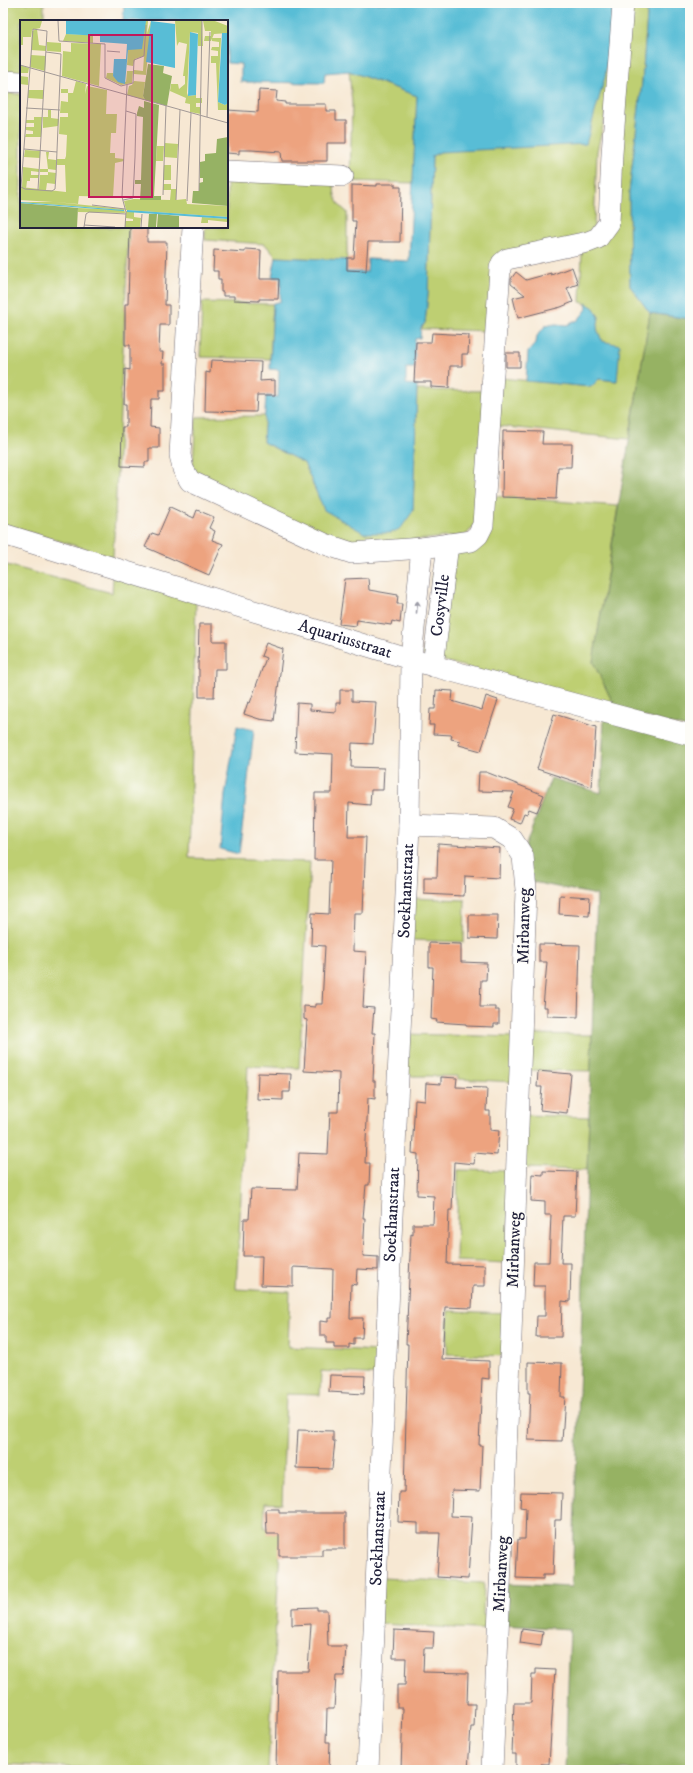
<svg xmlns="http://www.w3.org/2000/svg" width="693" height="1773" font-family="'IM FELL DW Pica',serif">
  <style>
    .green { fill: #becf72; stroke: #707856 }
    .forest { fill: #96b264; stroke: #5c6a50 }
    .water { fill: #58bdd6; stroke: #3d7088 }
    .building { fill: #eda37f }
    .lines { fill: none; stroke-linecap: round; stroke-linejoin: round }
    .minor-casing { stroke: #6d6770; stroke-width: 22 }
    .minor { stroke: #fff; stroke-width: 21 }
    .oneway { stroke: #9c9ca7 }
    .labels { text-anchor: middle; dominant-baseline: central; stroke-width: 3; stroke-linejoin: round; paint-order: stroke }
    .street-label { font-size: 17px; fill: #22223b; stroke: #fdfcf7 }
    .inset-river { fill: none; stroke: #58bdd6; stroke-width: 2 }
    .inset-road { fill: none; stroke: #a29996; stroke-width: 1 }
    .view { fill: #c2185b; fill-opacity: 0.15; stroke: #c2185b; stroke-width: 2 }
    .inset-edge { fill: none; stroke: #22223b; stroke-width: 2 }
  </style>
  <rect width="100%" height="100%" fill="#fdfcf7"/>
  <filter id="ink" filterUnits="userSpaceOnUse"><feTurbulence type="fractalNoise" baseFrequency=".025" numOctaves="2"/><feDisplacementMap in="SourceGraphic" scale="8" xChannelSelector="R" yChannelSelector="G"/><feConvolveMatrix kernelMatrix="1 2 1 2 8 2 1 2 1" color-interpolation-filters="sRGB"/></filter>
  <filter id="wash" filterUnits="userSpaceOnUse"><feTurbulence type="fractalNoise" baseFrequency=".012" numOctaves="4" result="noise"/><feDisplacementMap in="SourceGraphic" scale="16" xChannelSelector="R" yChannelSelector="G"/><feGaussianBlur stdDeviation="0.9" result="paint"/><feColorMatrix in="noise" values="0 0 0 0 0 0 0 0 0 0 0 0 0 0 0 0 0 1.4 0 .05"/><feComposite in="paint" operator="in"/></filter>
  <g filter="url(#wash)">
    <rect width="100%" height="100%" fill="#f7e8d3"/>
    <!-- green -->
    <path class="green" d="M3,3H44V21H21V79H3Z
      M615,3L614,80L597,151L594,226L586,238L512,252L490,331L421,329L425,323L428,295L432,156L440,152Z
      M632,3H648L642,82L629,193L630,286L650,313L629,439L497,426L501,378L591,387L599,379L617,381L597,329L599,317C594,308 589,304 580,302L582,253L602,229Z
      M349,71L417,96L413,183L350,181L352,103Z
      M3,93L21,94V227H129L113,557L3,524Z
      M227,177L334,183C334,197 336,204 347,212V260L276,257L265,244L205,240V227H227Z
      M202,302L273,304L270,359L200,357Z
      M417,390L486,391L479,520L466,535L348,547L298,528L194,471L193,463L196,417L265,416L263,442L304,463L324,510L413,511Z
      M493,496L618,506L593,662L616,709L423,655L436,550L474,546Z
      M3,564L112,593L113,577L196,601L189,858L310,862L299,1068L248,1066L236,1289L290,1292L288,1347L382,1351L381,1375L321,1371L320,1395L286,1394L282,1504L265,1503L264,1528L281,1529L268,1770H124L3,1764Z
      M411,898L465,900L464,942L410,940Z
      M406,1034L517,1037L515,1082L458,1079V1076H405Z
      M526,1034L592,1035L591,1071L525,1070Z
      M524,1115L589,1117L587,1170L523,1168Z
      M458,1170L511,1171L508,1263L456,1261Z
      M448,1311L508,1313L507,1356L447,1354Z
      M382,1578L484,1583L483,1615L494,1616V1630L379,1624Z"/>
    <!-- forest -->
    <path class="forest" d="M650,313L690,319V729L616,709L593,662Z
      M604,717L690,741V1770H565L570,1629L502,1625L504,1584L572,1587L597,895L528,881L525,847L551,778L601,793Z"/>
    <!-- water -->
    <path class="water" d="M115,3H615L605,77L586,144L440,152L432,156L428,295L425,323L421,327L420,338L415,339L414,354L418,355V368H406V384L417,385L413,511L401,528L391,533H364L324,510L304,463L263,442L266,396L278,397L279,370L270,369L273,303L280,302L281,278L272,277L276,257L347,260L346,272H367L368,259L409,261L417,96L349,71L325,73L324,83L241,82V64L227,63V21H123L124,4Z
      M648,3H690V319L650,313L630,286L629,193L642,82Z
      M586,303L594,308L599,317L597,329L602,341L620,345L617,381L599,379L591,387L526,381L528,352L536,343L537,336L545,326L555,324L567,325L578,320L587,309Z
      M237,726L254,730L239,854L220,849L225,795Z"/>
    <g id="blocks">
      <!-- building -->
      <path class="building" d="M259,90L277,91L276,101L285,102V104H326V111H336V120H346V143H327V161H282L281,152L251,150H239V154L227,153V110L258,112Z
        M377,184H395V187H401L400,242H368L366,271L347,270V258H354L356,221H352V185L377,186Z
        M130,228H147V242H167L165,305H169V325H160L159,352H163L162,364H165V391H159V399H151L150,427L159,428V448H149V462H145V467L121,466L122,427H126V404H124L125,369L130,370V345H125V304H128Z
        M245,249L261,250L260,279H279L278,299H259V301L234,300V296H223V292H221V279H218V271H213L214,250L245,252Z
        M572,267L578,284L567,288L573,302L561,307L518,318L513,298L525,295L511,284V279L516,272L526,280L551,273V275Z
        M432,333L469,335L468,354H462V366H450L449,388L431,387V382H414L416,342H431Z
        M506,353H520V367H506Z
        M211,360L261,362L260,381L275,380V395H257L256,412L205,411L206,372L210,373Z
        M503,431L543,432L542,444H572L571,467H558L556,499L502,497Z
        M170,507L194,518L197,510L214,517L209,528L215,531L212,540L223,544L209,575L145,547L152,533L158,535Z
        M368,578L369,590L398,595L397,604H402L400,623L392,621L391,625L357,620L356,626L339,624L345,579Z
        M199,624H212V641H226V669H215L214,697H199V669H198Z
        M266,643L283,649L274,721L259,719L244,714L248,702L250,703L266,658L261,656Z
        M340,690H352V701L376,702L373,744L352,743L351,767L384,768L383,790H371L370,805L349,803L348,837H366L363,913H354L353,951L366,952L363,1007L374,1008L372,1033H375L373,1081H375V1099L368,1098L365,1163H370L369,1185H366L363,1218H365L363,1256L378,1257V1270L357,1269L356,1285L351,1284L350,1318H363L362,1338H354V1345L349,1344V1348H334V1343H326V1335H320V1321L328,1322V1318H332L333,1269L293,1267V1286L261,1285L262,1256H243L244,1219H249L251,1189L297,1190L299,1153L328,1154L330,1112H338L339,1073L304,1071L307,1020L304,1019V1006L315,1007V1004H322L325,946L311,945L312,913L329,914L331,860H314L315,793H332L333,754L295,752L297,703L310,704V710L336,712V703H340Z
        M436,690L453,691L452,701L482,710L486,696L498,700L481,751L459,745L460,741L451,739L452,735L433,734L434,725H429L430,709H435Z
        M554,714L596,727L592,787L537,769Z
        M479,772H486L544,795L537,812L529,809L527,814L524,813L520,823L509,819L513,809L508,807L514,792L478,791Z
        M438,844L500,848L499,878L465,876L464,896L424,894V877H437Z
        M560,895L590,897L589,916L559,914Z
        M469,915H498L497,939L469,938Z
        M429,943L461,944V962L487,963L486,980H481L480,1007H495V1010H499V1024H494V1027L466,1026V1024L436,1022L437,1020L431,1019L433,967H429Z
        M539,944L580,945L578,1017L547,1016V1007H543L547,962H539Z
        M538,1071L571,1074L567,1113L540,1110L542,1087H537Z
        M258,1073L291,1074L290,1092H283V1100L257,1099Z
        M441,1077L457,1078L456,1087L487,1088L486,1111H490V1130L499,1131L497,1155L475,1153L474,1164L454,1162L452,1210H449L447,1264L485,1265V1286H473L472,1308L445,1307L442,1359L489,1361V1379L482,1378L479,1445H482L480,1491L452,1490L451,1516L472,1517L468,1579L437,1577L440,1533H418V1523L398,1522L399,1492H404L408,1344H406L411,1234L413,1235V1224H433L434,1196L417,1195L418,1154L412,1153L415,1100L425,1101L426,1083L441,1084Z
        M543,1171L577,1172L575,1216H563L561,1263H571L570,1302L562,1301L561,1337H536L537,1316H545V1286H533L534,1262H549L551,1215H545V1202L531,1201L532,1174L543,1175Z
        M528,1362L562,1363L561,1397H565L562,1441L528,1440L530,1393H528Z
        M330,1375L365,1376L364,1394L329,1392Z
        M298,1430L333,1431V1441H335L332,1469L296,1468Z
        M521,1492L562,1493L561,1520H555L553,1575H543V1579L516,1578L518,1539H525L526,1508L520,1507Z
        M266,1509H279V1513H345V1549H322V1556H279V1534H267Z
        M317,1607V1610H327L328,1646H346L344,1676H336L334,1709H327L326,1742H330L329,1770H276L278,1671H308L311,1624L292,1625V1608Z
        M522,1629L543,1632L541,1646L520,1643Z
        M394,1630L434,1632L433,1648H424L423,1672L468,1673L467,1704H475L474,1727H471L468,1770H401L403,1708H397V1685H405L406,1658H393Z
        M536,1669L555,1670L549,1764H541V1770L516,1769V1754H512L514,1703H531L532,1674H536Z"/>
    </g>
  </g>
  <g filter="url(#ink)">
    <use href="#blocks" fill-opacity="0" stroke="#6d6770" stroke-width="1"/>
    <g class="lines">
      <defs>
        <g id="minor">
          <path d="M3,81L21,82"/>
          <path d="M227,171L343,176"/>
          <path d="M193,227L180,455L183,469L190,481L325,544L352,553L422,548L471,541L478,535L483,525L500,268L502,263L507,259L588,242L598,238L609,223L612,154L623,3"/>
          <path id="s1" d="M3,534L433,666L690,735"/>
          <path id="s2" d="M433,666L448,544"/>
          <path d="M409,825L494,828L512,839L523,856L526,890L511,1336L492,1770"/>
          <path id="s3" d="M368,1770L409,825L411,659L422,548"/>
        </g>
      </defs>
      <!-- minor casing -->
      <use href="#minor" class="minor-casing"/>
      <!-- minor -->
      <use href="#minor" class="minor"/>
    </g>
    <!-- one-way arrows -->
    <defs><path id="oneway-shaft" d="M-6 0H5M1.5-3L5.5 0L1.5 3" fill="none" stroke-width="1.6" stroke-linecap="round" stroke-linejoin="round"/></defs>
    <use class="oneway" href="#oneway-shaft" transform="translate(417 607) rotate(-85)"/>
  </g>
  <g class="labels">
    <!-- street labels -->
    <g class="street-label">
      <text stroke="none"><textPath href="#s2" startOffset="61">Cosyville</textPath></text>
      <text stroke="none"><textPath href="#s1" startOffset="358">Aquariusstraat</textPath></text>
      <text stroke="none"><textPath href="#s3" startOffset="880">Soekhanstraat</textPath></text>
      <text transform="translate(524 926) rotate(-89)">Mirbanweg</text>
      <text stroke="none"><textPath href="#s3" startOffset="556">Soekhanstraat</textPath></text>
      <text transform="translate(514 1250) rotate(-88)">Mirbanweg</text>
      <text stroke="none"><textPath href="#s3" startOffset="232">Soekhanstraat</textPath></text>
      <text transform="translate(501 1574) rotate(-87)">Mirbanweg</text>
    </g>
  </g>
  <!-- overview -->
  <g transform="translate(20 20)">
    <rect width="208" height="208" fill="#f7e8d3"/>
    <path d="M0,1H22L20,8L12,10L11,17H3V25H0ZM126,1H128L127,13L131,1L126,55L114,54V50L123,51L124,36L115,39L113,46L107,45L108,30ZM155,1H182L183,26H178V13L170,12L167,73L168,76L176,75V78H182V83H176V87H181V94L170,92V84L165,83L166,78L150,71L151,64H158L159,69L165,64V56H163L167,24L159,22L157,26ZM183,1H195L208,6V13L194,14L191,21H184L185,16H191V11H185ZM17,9L19,25L26,26V31L11,30L12,11ZM46,14L73,15V23L43,21ZM192,18H201L198,82L205,85L208,83V90H198L196,43H191V36H198V31L191,30L192,27H199V22L192,21ZM27,22L41,23V32L27,31ZM51,23L81,24L79,66L42,56L43,31L51,32ZM11,35L26,36L25,51L10,47ZM0,45L9,48L8,53H0V56L8,57V65L0,64ZM107,51H113L112,63L101,65L86,58L87,53H93V56L106,62ZM56,61L66,64L65,74L67,66L87,70L86,94H97L96,113H91L90,133H95V138L104,139V141L95,143L93,177L59,176L58,184L35,182L104,189L105,193L58,192V188L104,190L0,182H33L0,180V155L1,167L46,172L45,145H37V139H45L46,136L47,115L39,114L40,97H48V93H40L41,81L48,82V73H41V69H48V73H53ZM114,61L125,62L123,76L125,80L107,75L109,66L112,65ZM8,70H24L23,79L8,78ZM28,90H31V98L39,99L38,106L23,108V97H28ZM14,97H22L21,117H5L6,114H13V111L6,110V107H14V103H6V100H14ZM145,123L158,124L157,138L144,137ZM137,126H144L143,141H136ZM5,130L20,131V138L4,137ZM26,132H29L28,139L36,140V150L28,149V152L36,153L35,164L27,163L26,170L19,169L20,155H28V152H20V149H28ZM144,145H151V160H143ZM3,147L19,149V152L11,151V155H19L18,158H10V161H7L6,169L2,167ZM143,164H151V169H156V180L166,179L167,184L208,186V197L106,190L104,181L114,179L150,180L151,170H143ZM106,191L114,192V197L121,198L120,207H105V201H113V199L106,198ZM182,197L207,199V202L188,200V203H181Z" fill="#becf72"/>
    <path d="M128,44L144,46L143,53L152,56L147,86L125,80L123,76ZM124,81L139,85L134,176H141V180H120L121,164H115V160H121L123,97L117,96V93L119,86L124,88ZM208,117V186L172,183L173,171H179V163L183,162V158H180V142L185,141V134L196,133L197,119ZM0,183L58,188L57,207H0ZM129,194H137L136,207H128ZM138,194L159,196V207H137Z" fill="#96b264"/>
    <path d="M46,1H126L122,29L108,30L105,64L98,62L93,56L94,39H106L107,24L80,22V16L46,14ZM131,1L155,4V48L126,42ZM170,12L178,14L176,72V75L168,76ZM202,13H208V83L205,85L198,82ZM0,182L104,190V191L0,183Z" fill="#58bdd6"/>
    <path class="inset-river" d="M107,191L208,198"/>
    <path class="inset-road" d="M38,1L39,21L85,24V58L101,66L113,63L114,40L124,36L126,5M87,31L100,32M0,45L208,103M6,88L40,90M187,97L190,12M4,129L37,132M18,170L27,11L13,9L1,167L5,169L32,171L35,169L36,155L41,34L26,32M179,171L182,1M143,175L146,86M103,180L113,178L115,137L116,94L106,91M156,180L160,90M167,181L171,93M72,185L105,189M64,205L95,207M64,207L66,194L69,192L106,194M105,207L106,192L102,177L107,65M121,207L122,194"/>
    <path class="view" d="M69,15H132V177H69Z"/>
    <rect width="208" height="208" class="inset-edge"/>
  </g>
  <!-- margin -->
  <rect width="693" height="1773" fill="none" stroke="#fdfcf7" stroke-width="16"/>
</svg>
